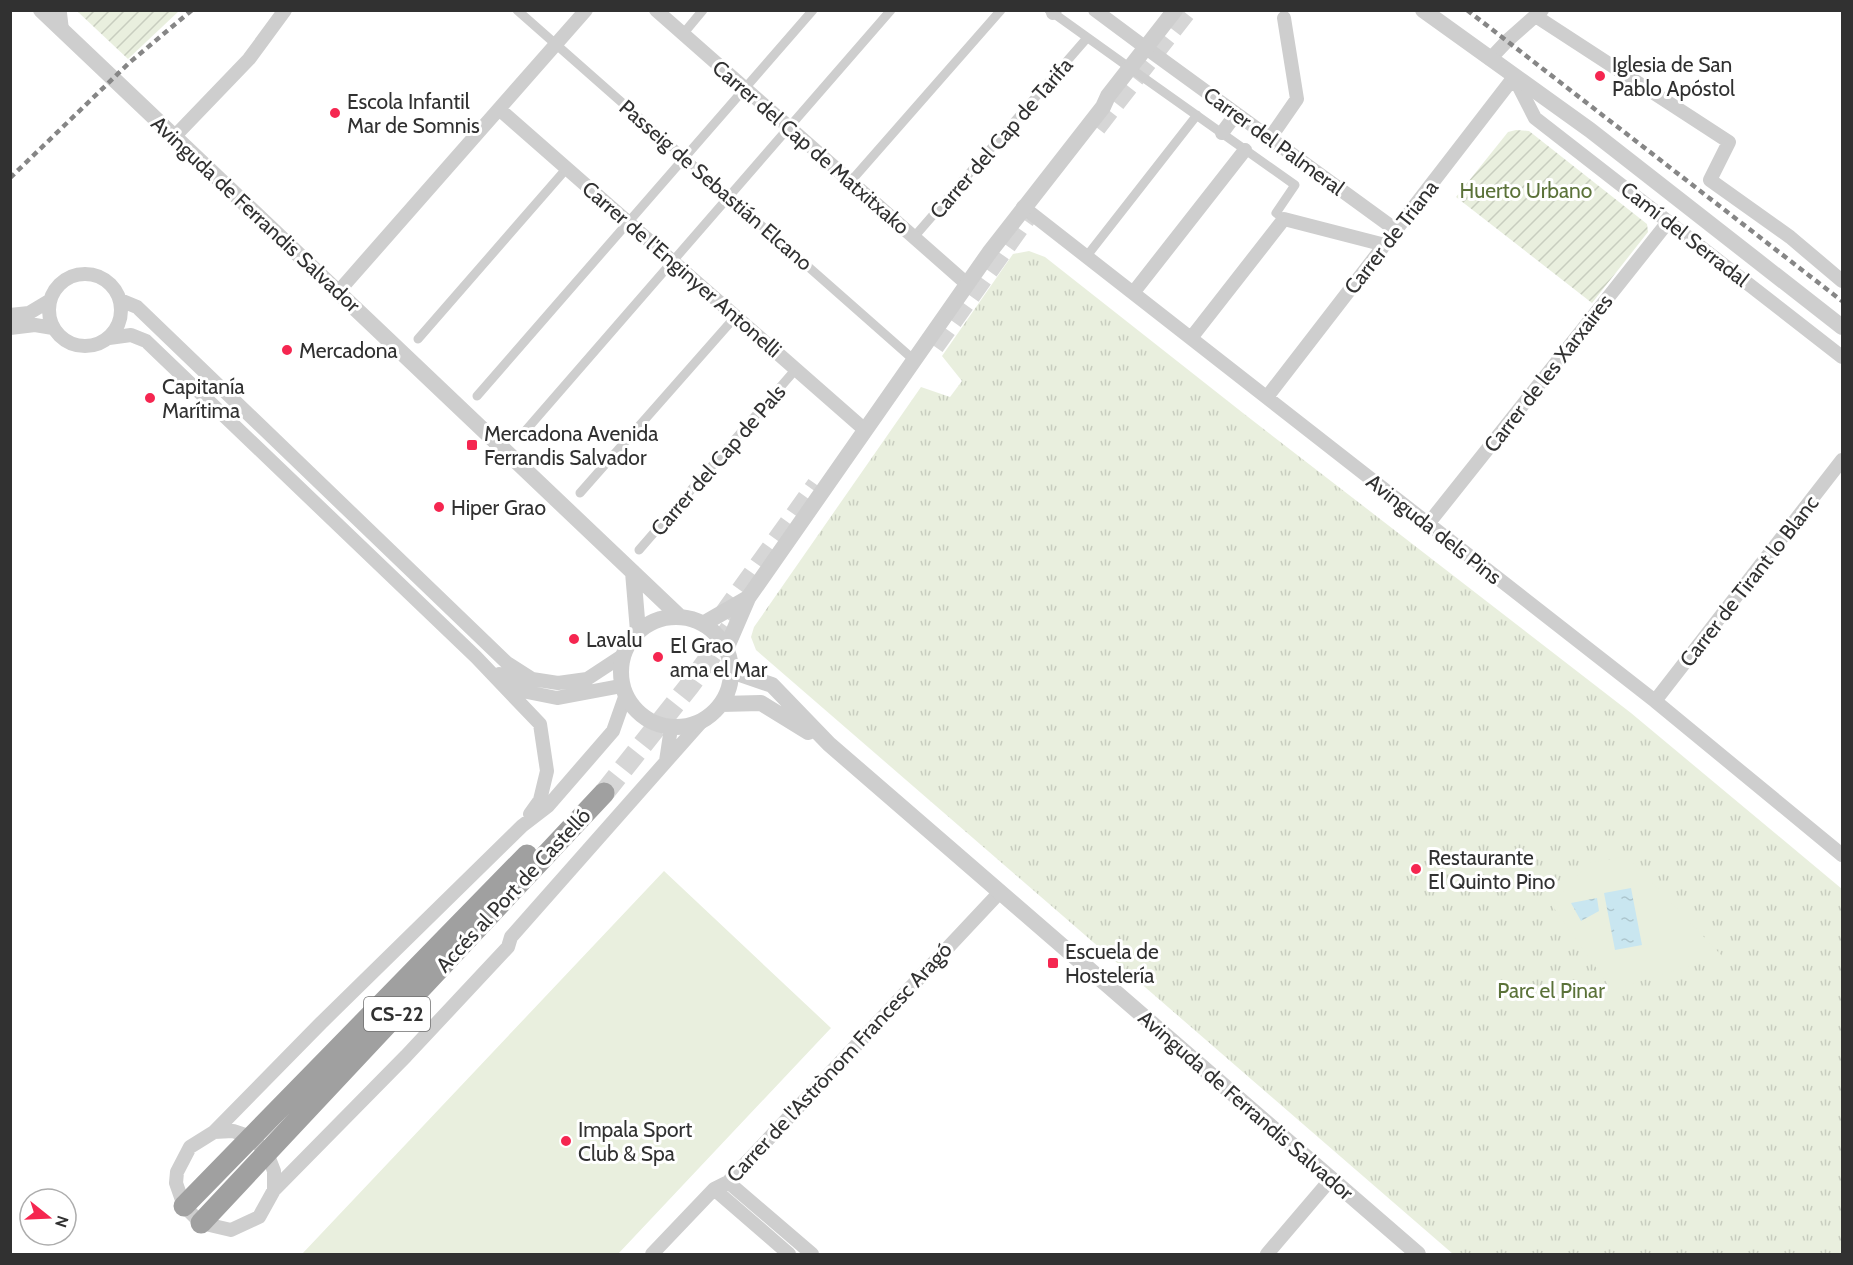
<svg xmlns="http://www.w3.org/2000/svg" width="1853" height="1265" font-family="Cabin,sans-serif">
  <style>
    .park { fill: url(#park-tufts) }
    .garden { fill: url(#garden-furrows) }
    .pitch { fill: #e9efde }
    .water { fill: url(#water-ripples) }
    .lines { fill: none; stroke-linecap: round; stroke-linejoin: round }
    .trunk-tunnel { stroke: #d6d6d6; stroke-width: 21; stroke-dasharray: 21 10; stroke-linecap: butt }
    .pedestrian { stroke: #cecece; stroke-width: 9 }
    .minor { stroke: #cecece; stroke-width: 14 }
    .tertiary { stroke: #cecece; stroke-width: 16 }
    .trunk { stroke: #a0a0a0; stroke-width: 21 }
    .rail { stroke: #868686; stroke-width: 4.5; stroke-dasharray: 6 4.5; stroke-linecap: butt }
    .poi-dot { fill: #f52650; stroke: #fff; stroke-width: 2 }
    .labels { text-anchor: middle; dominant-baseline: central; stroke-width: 6; stroke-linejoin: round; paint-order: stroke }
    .shield { fill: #fff; stroke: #6f6f6f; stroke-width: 1.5 }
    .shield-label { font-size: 20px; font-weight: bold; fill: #313131 }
    .poi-label { font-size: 21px; fill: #313131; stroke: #fff; text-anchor: start }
    .street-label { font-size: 21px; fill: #313131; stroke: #fff }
    .park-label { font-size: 21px; fill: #5b7239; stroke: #fff }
  </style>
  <defs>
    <pattern id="park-tufts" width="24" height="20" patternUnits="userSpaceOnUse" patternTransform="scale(1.5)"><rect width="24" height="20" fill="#e9efde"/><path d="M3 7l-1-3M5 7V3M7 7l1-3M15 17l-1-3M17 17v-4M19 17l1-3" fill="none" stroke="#c8cdbf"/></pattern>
    <pattern id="garden-furrows" width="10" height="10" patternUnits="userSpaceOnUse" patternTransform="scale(1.5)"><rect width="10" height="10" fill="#e9efde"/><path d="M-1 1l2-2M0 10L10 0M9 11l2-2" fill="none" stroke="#c8cdbf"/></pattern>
    <pattern id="water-ripples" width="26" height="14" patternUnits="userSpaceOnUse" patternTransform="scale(1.5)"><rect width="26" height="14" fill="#c9e6f0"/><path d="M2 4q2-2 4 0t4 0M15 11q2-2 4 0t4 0" fill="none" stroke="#adc6ce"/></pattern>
  </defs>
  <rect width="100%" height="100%" fill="#fff"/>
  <!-- park -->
  <path class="park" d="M1029,251L1045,257L1243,413L1631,713L1842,889V1254H1453L756,650L751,637L754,627L921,387L950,397L962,381L942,356L1013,254Z"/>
  <!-- garden -->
  <path class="garden" d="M77,11H179L128,59Z
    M1516,130L1529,131L1647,224L1648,232L1592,303L1456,197L1508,132Z"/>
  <!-- pitch -->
  <path class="pitch" d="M1627,856L1722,956L1612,990L1551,904L1590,863Z
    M664,871L831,1028L618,1254H302Z"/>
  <!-- water -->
  <path class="water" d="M1631,888L1642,945L1615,950L1604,893Z
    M1597,898L1599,911L1581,921L1571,903Z"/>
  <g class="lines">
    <!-- trunk-tunnel -->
    <path class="trunk-tunnel" d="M1096,127L1187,10
      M934,346L1029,213
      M723,616L817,485
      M604,793L690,685L735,622"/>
    <!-- pedestrian -->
    <path class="pedestrian" d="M517,10L914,360
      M1049,10L1130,68
      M683,34L703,10
      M1137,73L1295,185L1276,213L1284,219
      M851,181L1001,10
      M914,237L1087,38
      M1086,257L1197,115
      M418,339L567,168
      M477,396L813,10
      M520,437L891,10
      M580,493L736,316
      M639,550L796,369"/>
    <!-- minor -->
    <path class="minor" d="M57,10L60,13L62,30
      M656,10L967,284
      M1095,10L1146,48
      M1053,13L1055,10
      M1537,17L1729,142L1710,180L1790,237L1842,281
      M1153,53L1396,230
      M1490,59L1508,40L1542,10
      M499,109L865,430
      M1222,133L1236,114
      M174,137L249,59L285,10
      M1270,138L1297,99L1284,18
      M1023,207L1655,701L1842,855
      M49 310a36 36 0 1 1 72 0a36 36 0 1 1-72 0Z
      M338,292L586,10
      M1133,293L1245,150
      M120,300L137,307L507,663L532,679L558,683L587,679L622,656
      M10,315L29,313L49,301
      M10,328L35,325L53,328
      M109,338L131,335L146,341L476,657L540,724L547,771L540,800L530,814
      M1191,338L1284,219L1385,245
      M1267,397L1514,77L1535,118L1842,357
      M1428,524L1668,222
      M499,674L527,692L557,698L621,686
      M1655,701L1842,460
      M666,761L671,728
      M214,1132L233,1131L251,1137L267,1153L274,1171V1190L259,1217L231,1230L201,1223L184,1206L176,1183L177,1172L190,1147L214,1132L321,1023L522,826L548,806L613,731L625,697
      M728,1182L812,1254
      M714,1189L789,1254
      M274,1190L406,1056L508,947L511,937L701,722
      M652,1254L714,1189L728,1182L1000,892
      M1267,1254L1331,1179"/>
    <!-- tertiary -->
    <path class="tertiary" d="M41,10L679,616
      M1423,10L1590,130L1842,327
      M633,572L638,631
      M621 672a55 55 0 1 1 110 0a55 55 0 1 1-110 0Z
      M703,624L748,598
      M726,649L748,598L989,253L1103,107L1108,96L1175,10
      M731,671L772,685L829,744L1418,1254
      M721,704L761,703L808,732"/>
    <!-- trunk -->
    <path class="trunk" d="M184,1206L527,855
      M201,1223L604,793"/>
    <!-- rail -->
    <path class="rail" d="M1467,10L1842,301
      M10,178L129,63L192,10"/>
  </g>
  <!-- markers -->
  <g class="poi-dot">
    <circle cx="1600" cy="76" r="6"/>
    <circle cx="335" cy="113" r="6"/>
    <circle cx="287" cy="350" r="6"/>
    <circle cx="150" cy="398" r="6"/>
    <rect x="466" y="439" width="12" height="12" rx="3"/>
    <circle cx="439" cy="507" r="6"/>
    <circle cx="574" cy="639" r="6"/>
    <circle cx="658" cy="657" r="6"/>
    <circle cx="1416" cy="869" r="6"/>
    <rect x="1047" y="957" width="12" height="12" rx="3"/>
    <circle cx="566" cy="1141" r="6"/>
  </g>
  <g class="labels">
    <!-- shield labels -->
    <rect class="shield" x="364" y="997" width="66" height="34" rx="4.5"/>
    <g class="shield-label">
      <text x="397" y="1014">CS-22</text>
    </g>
    <!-- poi labels -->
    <g class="poi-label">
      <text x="1612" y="64">Iglesia de San<tspan x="1612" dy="24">Pablo Apóstol</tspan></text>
      <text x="347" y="101">Escola Infantil<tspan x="347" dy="24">Mar de Somnis</tspan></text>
      <text x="299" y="350">Mercadona</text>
      <text x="162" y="386">Capitanía<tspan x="162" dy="24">Marítima</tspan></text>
      <text x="484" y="433">Mercadona Avenida<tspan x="484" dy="24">Ferrandis Salvador</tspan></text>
      <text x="451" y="507">Hiper Grao</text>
      <text x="586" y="639">Lavalu</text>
      <text x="670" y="645">El Grao<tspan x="670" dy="24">ama el Mar</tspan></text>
      <text x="1428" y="857">Restaurante<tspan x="1428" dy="24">El Quinto Pino</tspan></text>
      <text x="1065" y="951">Escuela de<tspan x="1065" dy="24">Hostelería</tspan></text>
      <text x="578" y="1129">Impala Sport<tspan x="578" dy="24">Club &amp; Spa</tspan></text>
    </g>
    <!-- street labels -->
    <g class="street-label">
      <text transform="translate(1001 138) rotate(-49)">Carrer del Cap de Tarifa</text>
      <text transform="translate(1274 141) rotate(36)">Carrer del Palmeral</text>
      <text transform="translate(811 147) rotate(41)">Carrer del Cap de Matxitxako</text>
      <text transform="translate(716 185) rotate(41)">Passeig de Sebastián Elcano</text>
      <text transform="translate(256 214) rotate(43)">Avinguda de Ferrandis Salvador</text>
      <text transform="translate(1685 234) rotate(38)">Camí del Serradal</text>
      <text transform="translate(1391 237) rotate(-52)">Carrer de Triana</text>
      <text transform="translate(682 269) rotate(41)">Carrer de l'Enginyer Antonelli</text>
      <text transform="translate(1548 373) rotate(-52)">Carrer de les Xarxaires</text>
      <text transform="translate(718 460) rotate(-49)">Carrer del Cap de Pals</text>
      <text transform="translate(1434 529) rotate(38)">Avinguda dels Pins</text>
      <text transform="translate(1749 581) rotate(-52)">Carrer de Tirant lo Blanc</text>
      <text transform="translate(513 890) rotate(-47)">Accés al Port de Castelló</text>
      <text transform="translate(839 1062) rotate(-47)">Carrer de l'Astrònom Francesc Aragó</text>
      <text transform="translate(1246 1105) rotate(41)">Avinguda de Ferrandis Salvador</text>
    </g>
    <!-- park labels -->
    <g class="park-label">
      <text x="1526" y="190">Huerto Urbano</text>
      <text x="1551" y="990">Parc el Pinar</text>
    </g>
  </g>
  <!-- border -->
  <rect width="1853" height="1265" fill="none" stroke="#313131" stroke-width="24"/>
  <!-- north arrow -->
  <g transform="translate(48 1217) rotate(108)"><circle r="28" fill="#ffffff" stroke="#adadad" stroke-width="1.5"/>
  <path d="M0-4.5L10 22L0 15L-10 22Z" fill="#f52650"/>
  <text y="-9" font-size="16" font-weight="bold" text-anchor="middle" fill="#313131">N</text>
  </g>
</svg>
